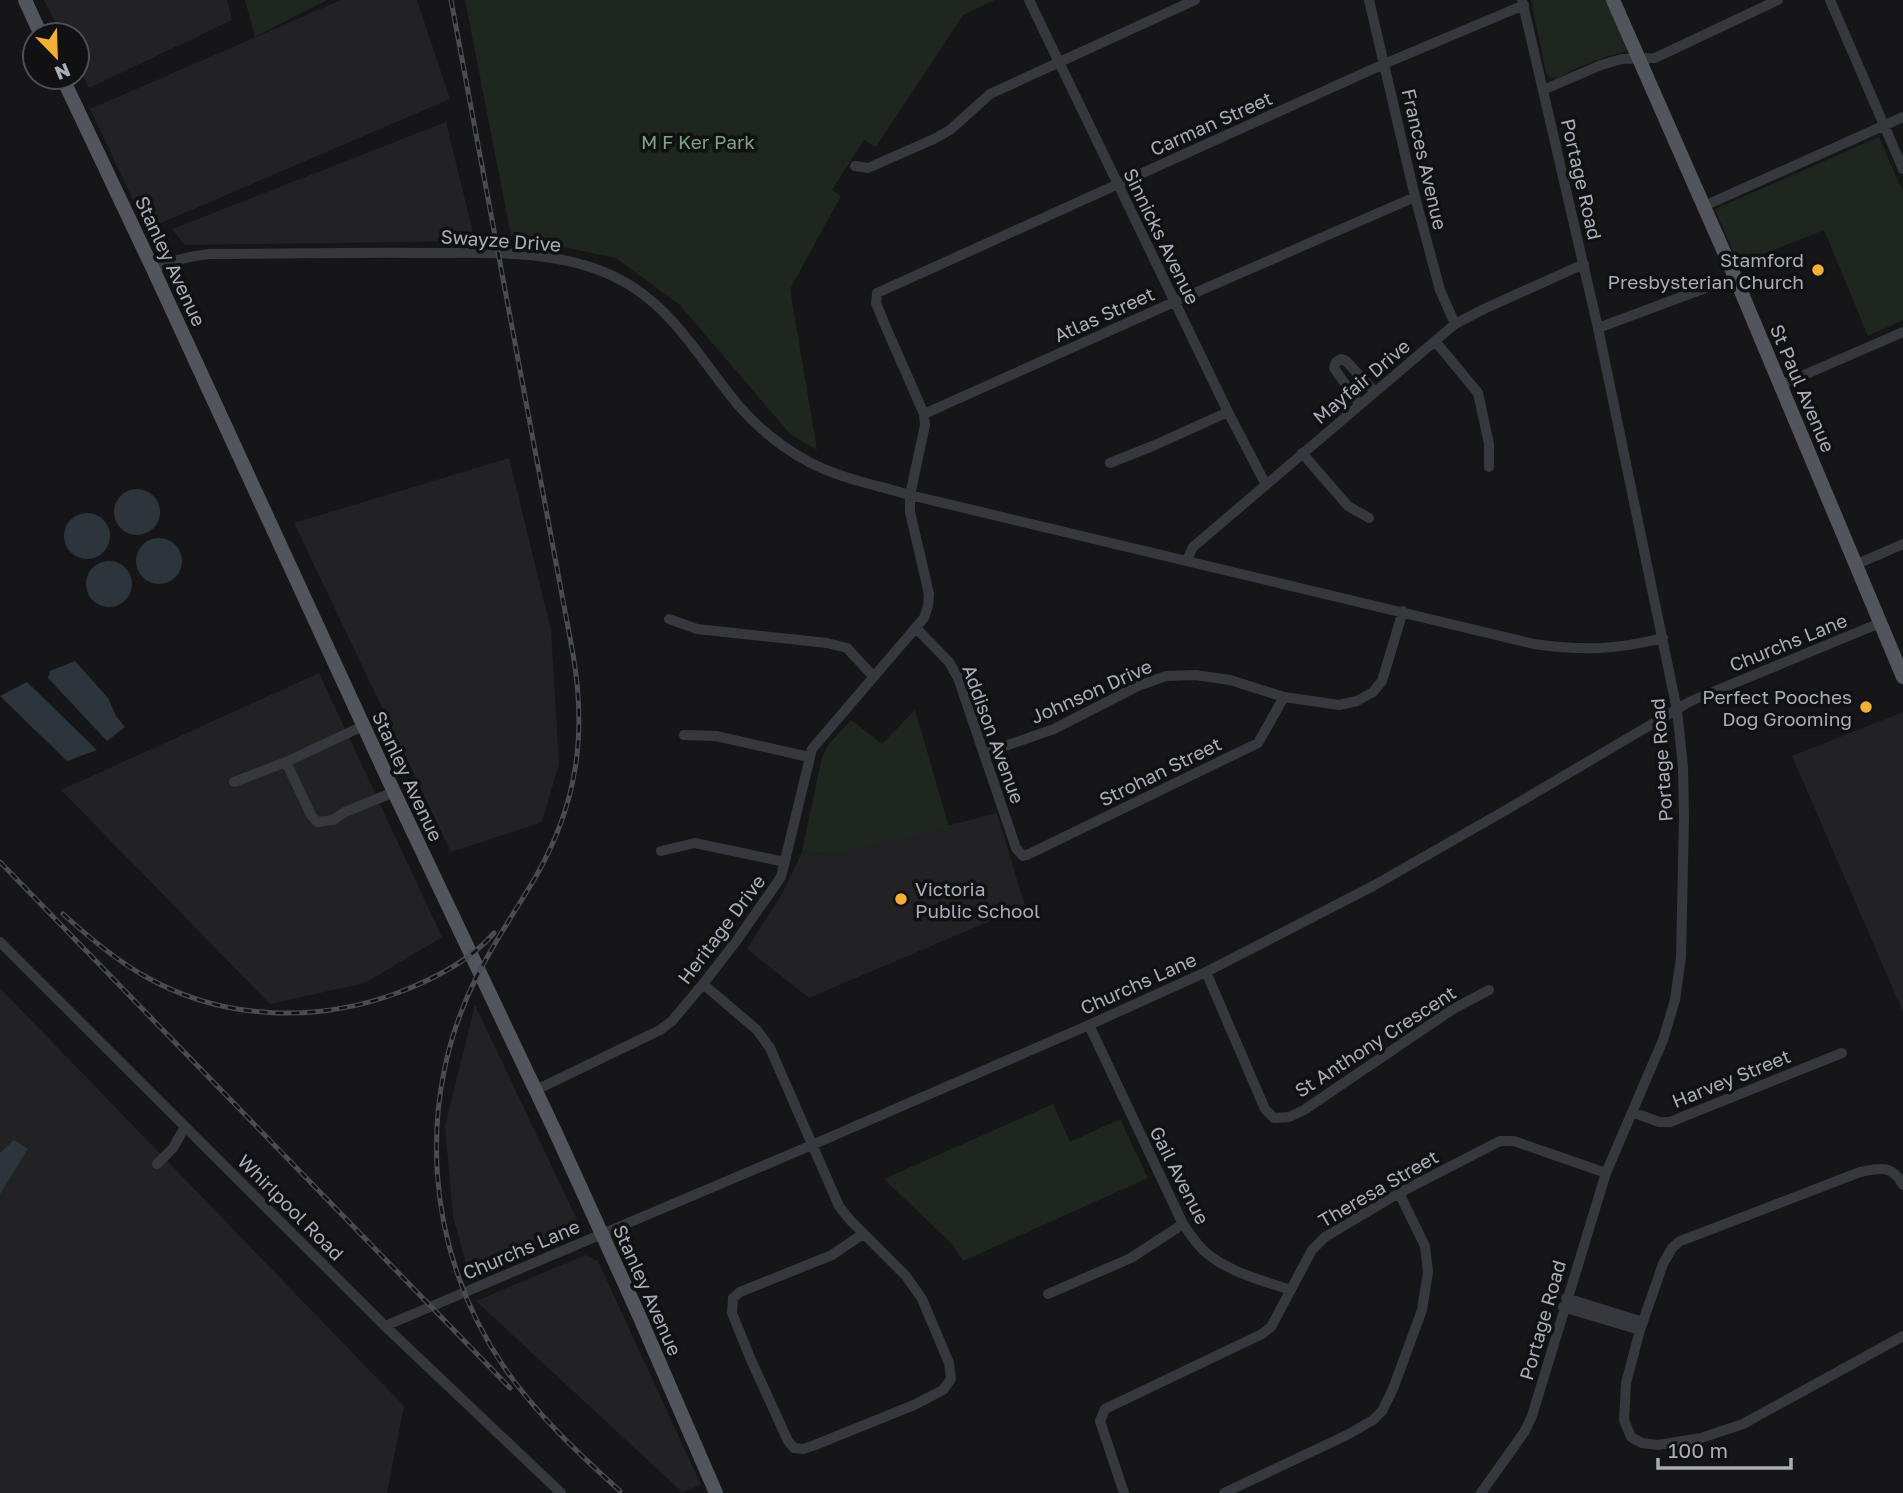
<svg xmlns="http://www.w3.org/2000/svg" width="1903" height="1493" font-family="'Golos Text',sans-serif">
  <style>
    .built { fill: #222225 }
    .green { fill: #1e261f }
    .water { fill: #2c353c }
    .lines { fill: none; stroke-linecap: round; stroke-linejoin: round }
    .minor { stroke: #37383d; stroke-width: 10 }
    .major { stroke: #53555c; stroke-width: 14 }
    .rail-casing { stroke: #4a4c52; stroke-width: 5 }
    .rail { stroke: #111113; stroke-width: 2.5; stroke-dasharray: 8; stroke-linecap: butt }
    .poi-dot { fill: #f2b134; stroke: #111113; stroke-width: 2.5 }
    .labels { text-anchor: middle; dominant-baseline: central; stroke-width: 7; stroke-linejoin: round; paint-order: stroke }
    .street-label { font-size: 19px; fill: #a8adb8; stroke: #111113 }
    .park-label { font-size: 19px; fill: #7fa381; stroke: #111113 }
    .poi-label { font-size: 19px; fill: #a8adb8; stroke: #111113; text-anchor: end }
  </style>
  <rect width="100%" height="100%" fill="#161618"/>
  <!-- built -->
  <path class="built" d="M44,0H227L232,20L89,88L77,65V35H62Z
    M341,0H417L450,99L147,229L90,109Z
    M446,122L475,241L185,245L172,229Z
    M509,458L551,630L559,764L542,822L451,852L294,523Z
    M319,673L442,937L365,983L270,1004L61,790Z
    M1903,712V1012L1792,756Z
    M997,813L1025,906L809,998L747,949L783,892L802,852L835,855Z
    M0,988L404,1406L387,1493H0Z
    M475,1005L581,1228L470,1279L453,1216L445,1126Z
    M585,1255L598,1261L701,1485L682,1492L476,1301Z"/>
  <!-- green -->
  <path class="green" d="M245,0H327L255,37Z
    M465,0H995L963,15L876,147L864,140L832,190L841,196L790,289L817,450L790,434L680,305L616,258L511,236Z
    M1531,0H1606L1627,46L1626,51C1602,58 1578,65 1557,79L1550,77L1546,73Z
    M1879,137L1903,192V320L1868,336L1824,230L1738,264L1715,209Z
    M915,710L949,827L835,855L802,852L822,757L828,745L851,720L882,744Z
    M1053,1104L1070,1142L1120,1119L1148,1178L963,1261L952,1244L884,1179Z"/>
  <!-- water -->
  <path class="water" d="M114 512a23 23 0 1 1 46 0a23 23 0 1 1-46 0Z
    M64 536a23 23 0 1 1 46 0a23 23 0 1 1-46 0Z
    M136 561a23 23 0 1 1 46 0a23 23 0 1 1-46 0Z
    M86 584a23 23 0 1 1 46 0a23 23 0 1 1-46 0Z
    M75,661L108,698L116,716L125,727L107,741L48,678L50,671Z
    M27,682L97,750L67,761L0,696Z
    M14,1140L28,1149L0,1194V1153Z"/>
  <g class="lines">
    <!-- minor -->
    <path class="minor" d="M1029,0L1228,412L1266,485
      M1369,0L1415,197L1440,290L1455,324
      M1830,0L1903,169
      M1543,90L1601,65L1622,59L1655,58L1778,0
      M855,166L868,168L934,139L950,130L990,94L1195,0
      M1704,206L1903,117
      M153,269C172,260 190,256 210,254C283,254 355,252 428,253C490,253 558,249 615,277C672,304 700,360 739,406C758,428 783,448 809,462C839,478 876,485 910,495L1534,644C1584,651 1614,650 1663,638
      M1598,328L1735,277
      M1435,341L1478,393L1489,444V467
      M1781,385L1903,332
      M1359,404L1334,368L1336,362L1341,359L1346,361L1375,392
      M924,414L1174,302L1415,197
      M1302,453L1348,506L1369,518
      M1110,463L1155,445L1228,412
      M1187,560L1193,547L1455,324L1484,309L1584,264
      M1857,564L1903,544
      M669,619L697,629L827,643L847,648L873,676
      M916,628L949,662L958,678L1016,848L1023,856L1027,855L1258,743L1284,697
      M684,735L716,736L809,757
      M985,753L1054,729L1138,686L1166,676L1195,675L1230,680L1284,697L1339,705L1357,701L1373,692L1382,681L1403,611
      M286,762L311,815L317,822L333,820L345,812L394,792
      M234,782L286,762L363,726
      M661,851L695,843L785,862
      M0,942L385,1326L561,1493
      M1206,972L1265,1109L1274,1118L1289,1117L1304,1110L1453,1009L1489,990
      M703,984L757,1030L770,1048L839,1206L850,1220L906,1276L922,1299L949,1363L951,1379L943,1390L914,1405L815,1445L803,1449L794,1448L788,1441L751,1360L732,1313L733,1298L740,1292L832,1255L863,1234
      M1089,1025L1183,1224C1189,1233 1196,1243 1204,1251C1226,1271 1263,1281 1291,1290
      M536,1090L660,1030L672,1021L703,984L737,940L781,877L812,749L924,618L928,606L929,594L910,512V495L925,425L924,414L885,325L876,303L877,293L1384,64L1524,5
      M1632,1112L1659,1122H1670L1842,1053
      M157,1164L173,1148L185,1127
      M1903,1185C1892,1164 1880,1168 1860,1172L1691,1237L1680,1241L1672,1248L1663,1264L1640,1330L1626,1383L1624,1420L1631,1437L1642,1443L1658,1445L1701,1438L1743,1424L1903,1336
      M1048,1294L1131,1258L1183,1224
      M1566,1298L1643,1322
      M1563,1307L1640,1330
      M385,1326L812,1145L1089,1025L1206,972L1373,886L1506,810L1691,701L1880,623
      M1124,1493L1100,1421L1105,1409L1262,1334L1271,1327L1312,1250L1325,1237L1399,1193L1500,1141H1514L1606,1173
      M1224,1493L1347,1435L1373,1420L1382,1411L1393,1389L1422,1310L1428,1272L1425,1246L1399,1193
      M1481,1493L1525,1431L1532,1416L1606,1173L1663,1040L1675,1000L1681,957L1684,817L1683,767L1677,710L1598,328L1522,0"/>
    <!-- major -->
    <path class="major" d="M25,0L41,35
      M1613,0L1735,277L1903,677
      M62,77L153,269L394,792L554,1129L637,1311L716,1493"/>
    <defs>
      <path id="rail" d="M451,0L573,654C587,736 577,805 535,878C516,910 495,941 478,974C414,1099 425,1251 504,1367C536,1414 579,1454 620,1491
        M0,862L510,1388
        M63,914C90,938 117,961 148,978C226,1021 318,1023 400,992C434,979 470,961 494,933"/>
    </defs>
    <!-- rail casing -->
    <use href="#rail" class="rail-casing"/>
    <!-- rail -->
    <use href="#rail" class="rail"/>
  </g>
  <!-- markers -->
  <g class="poi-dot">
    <circle cx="1818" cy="270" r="7"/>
    <circle cx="1866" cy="707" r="7"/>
    <circle cx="901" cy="899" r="7"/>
  </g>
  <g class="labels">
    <!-- street labels -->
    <g class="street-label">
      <text transform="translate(1211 123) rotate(-24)">Carman Street</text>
      <text transform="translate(1425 159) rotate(77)">Frances Avenue</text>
      <text transform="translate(1582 179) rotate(77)">Portage Road</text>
      <text transform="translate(1162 236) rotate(64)">Sinnicks Avenue</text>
      <text transform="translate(501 240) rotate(4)">Swayze Drive</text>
      <text transform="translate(171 261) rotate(65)">Stanley Avenue</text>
      <text transform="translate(1104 314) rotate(-24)">Atlas Street</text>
      <text transform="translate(1361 381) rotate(-40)">Mayfair Drive</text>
      <text transform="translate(1803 388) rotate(67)">St Paul Avenue</text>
      <text transform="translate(1788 642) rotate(-22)">Churchs Lane</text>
      <text transform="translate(1091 691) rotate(-24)">Johnson Drive</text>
      <text transform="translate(994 734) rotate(70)">Addison Avenue</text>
      <text transform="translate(1661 760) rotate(-94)">Portage Road</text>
      <text transform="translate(1160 771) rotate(-26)">Strohan Street</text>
      <text transform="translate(408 776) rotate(65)">Stanley Avenue</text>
      <text transform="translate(721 929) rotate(-53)">Heritage Drive</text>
      <text transform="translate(1138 983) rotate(-24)">Churchs Lane</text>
      <text transform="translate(1375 1041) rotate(-33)">St Anthony Crescent</text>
      <text transform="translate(1731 1078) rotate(-22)">Harvey Street</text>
      <text transform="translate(1180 1175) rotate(63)">Gail Avenue</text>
      <text transform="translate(1378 1188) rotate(-30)">Theresa Street</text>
      <text transform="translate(291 1207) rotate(45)">Whirlpool Road</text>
      <text transform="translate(521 1249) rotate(-23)">Churchs Lane</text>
      <text transform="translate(648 1290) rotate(66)">Stanley Avenue</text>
      <text transform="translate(1542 1320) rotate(-74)">Portage Road</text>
    </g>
    <!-- park labels -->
    <g class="park-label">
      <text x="698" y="141">M F Ker Park</text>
    </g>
    <!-- poi labels -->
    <g class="poi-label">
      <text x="1804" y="259">Stamford<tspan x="1804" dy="22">Presbysterian Church</tspan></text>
      <text x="1852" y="696">Perfect Pooches<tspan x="1852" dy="22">Dog Grooming</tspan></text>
      <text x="915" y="888" text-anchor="start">Victoria<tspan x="915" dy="22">Public School</tspan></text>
    </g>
  </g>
  <!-- north arrow -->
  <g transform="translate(56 56) rotate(157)"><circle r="33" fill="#111113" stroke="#4d4f55" stroke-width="2"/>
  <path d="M0-5L12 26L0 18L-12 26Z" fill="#f2b134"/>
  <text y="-10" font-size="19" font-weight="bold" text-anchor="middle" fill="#a8adb8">N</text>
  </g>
  <!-- scale -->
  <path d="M1658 1458v10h133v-10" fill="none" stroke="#a8adb8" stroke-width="3.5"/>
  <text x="1668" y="1458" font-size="21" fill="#a8adb8" stroke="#111113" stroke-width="5" paint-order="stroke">100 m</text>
</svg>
